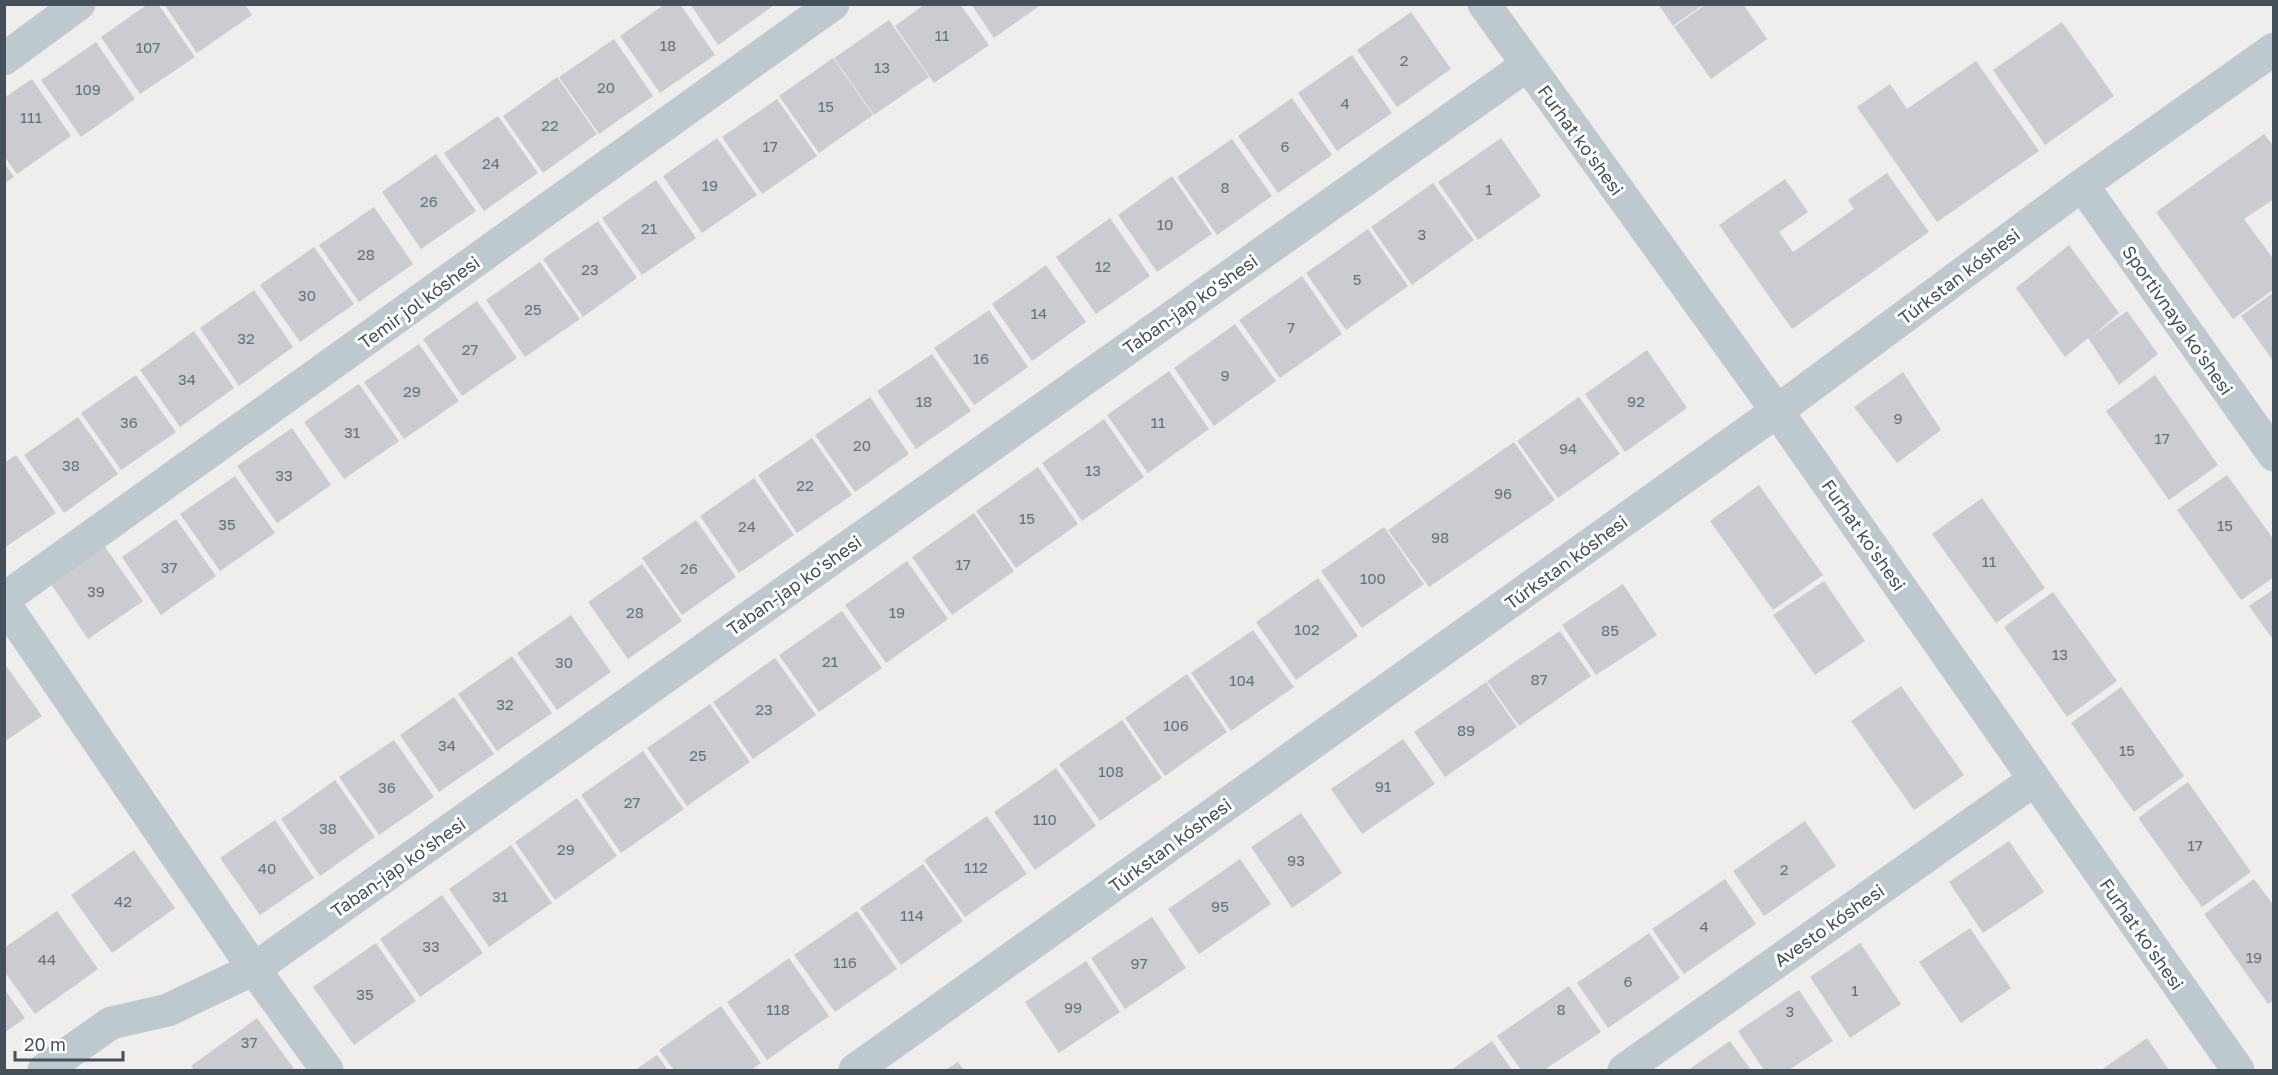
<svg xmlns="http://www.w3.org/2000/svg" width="2278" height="1075" font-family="'Golos Text',sans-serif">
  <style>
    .building { fill: #caccd2 }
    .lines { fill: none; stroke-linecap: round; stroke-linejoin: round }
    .minor { stroke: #bdc8cf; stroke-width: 33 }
    .labels { text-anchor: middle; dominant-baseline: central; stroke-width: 6; stroke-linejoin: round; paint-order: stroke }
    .number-label { font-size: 15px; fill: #667078 }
    .street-label { font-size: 18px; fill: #45515a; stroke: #fff }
  </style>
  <rect width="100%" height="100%" fill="#f0eded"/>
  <!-- building -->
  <path class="building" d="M148,4H158L195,57L140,94L101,37Z
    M164,4H245L252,15L197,53Z
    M665,4H680L715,55L660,93L620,36Z
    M690,4H771L773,6L718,45Z
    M925,4H960L989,45L934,83L895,26Z
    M971,4H1042L994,38Z
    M1658,4H1704L1673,26Z
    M1706,4H1743L1767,39L1711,79L1674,27Z
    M1411,12L1451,69L1397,107L1357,50Z
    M889,20L929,77L874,115L834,58Z
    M2062,22L2114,96L2045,145L1993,70Z
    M614,39L653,96L599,134L559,77Z
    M96,42L135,99L81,137L41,80Z
    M1352,55L1392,113L1337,151L1298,93Z
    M833,58L873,115L819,153L779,96Z
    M1976,61L2039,151L1937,222L1857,107L1890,84L1907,109Z
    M557,77L597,134L543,173L503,116Z
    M32,79L71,136L17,174L4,156V98Z
    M1292,98L1332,155L1278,193L1238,136Z
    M777,99L817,156L762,194L722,137Z
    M498,116L538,173L484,211L444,153Z
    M2264,134L2274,147V199L2244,219L2274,260V289L2233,319L2156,212Z
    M717,138L757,195L702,233L663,176Z
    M1501,138L1541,196L1478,240L1438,182Z
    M1232,139L1272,196L1217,235L1177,177Z
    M436,154L476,211L421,249L382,192Z
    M4,163L14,177L4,184Z
    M1887,173L1929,232L1792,329L1719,225L1785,179L1808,212L1779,232L1793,252L1854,209L1848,200Z
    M1172,176L1212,234L1157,272L1118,215Z
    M656,180L696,238L642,275L602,218Z
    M1433,183L1474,240L1412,285L1371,227Z
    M374,207L413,264L359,302L319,245Z
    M1110,218L1150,276L1096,314L1056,257Z
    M598,221L637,278L583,317L543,259Z
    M1368,229L1408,286L1346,330L1306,273Z
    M2069,245L2119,313L2092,336L2127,311L2158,354L2119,385L2088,338L2065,357L2016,288Z
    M314,247L354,304L300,342L260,285Z
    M540,262L580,319L525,357L486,300Z
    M1046,265L1086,322L1032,361L992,304Z
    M1302,276L1342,334L1280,378L1239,320Z
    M254,290L293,347L239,386L200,328Z
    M2274,292V362L2241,316Z
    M477,301L517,358L462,396L423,339Z
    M989,310L1028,367L974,405L934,348Z
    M1235,324L1276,381L1214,426L1174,368Z
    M194,331L234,388L180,427L140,370Z
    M419,344L459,401L404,439L364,382Z
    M1647,350L1687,408L1625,452L1585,394Z
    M932,354L971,411L916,449L877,391Z
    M1169,371L1209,429L1148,473L1107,415Z
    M1903,372L1941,430L1897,463L1854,407Z
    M136,375L176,432L121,470L81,413Z
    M2155,375L2218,465L2169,500L2106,411Z
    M359,384L399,441L344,479L304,422Z
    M870,397L909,454L855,492L815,435Z
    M1579,397L1620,454L1558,498L1517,441Z
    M78,417L118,474L64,513L24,455Z
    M1104,419L1144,477L1082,521L1042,463Z
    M292,428L331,485L277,523L237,466Z
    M812,438L852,495L797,533L758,475Z
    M1514,442L1555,500L1429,587L1388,530Z
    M16,455L56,513L4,548V463Z
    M1038,467L1078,524L1016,568L976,511Z
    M2227,475L2274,540V577L2241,600L2177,510Z
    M235,476L275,533L220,571L180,514Z
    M754,478L794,535L739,573L700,516Z
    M1759,485L1823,575L1773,610L1710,521Z
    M1982,498L2045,588L1996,623L1932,534Z
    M974,513L1014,571L952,615L912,557Z
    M176,519L216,576L161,615L122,557Z
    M696,520L736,577L682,615L642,558Z
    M1384,527L1424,584L1362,628L1321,571Z
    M103,544L143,601L88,639L49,581Z
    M907,561L948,619L886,663L845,605Z
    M642,564L682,621L628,659L588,602Z
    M1318,578L1358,636L1296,680L1256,622Z
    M1824,581L1865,641L1815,675L1773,615Z
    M1623,584L1657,635L1596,675L1562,625Z
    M2274,589V641L2249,606Z
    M2053,592L2117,681L2067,717L2004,627Z
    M842,611L882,668L819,712L779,655Z
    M571,615L611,672L557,710L517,653Z
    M1253,630L1294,687L1231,731L1191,673Z
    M1560,631L1591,676L1519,726L1487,681Z
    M512,656L552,713L497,751L458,694Z
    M775,658L816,715L753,759L713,702Z
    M4,663L42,716L4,742Z
    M1187,674L1227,732L1165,776L1125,718Z
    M1486,682L1517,727L1445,777L1414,732Z
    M1901,686L1964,775L1914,810L1851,721Z
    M2121,687L2184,776L2134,812L2071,723Z
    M454,697L494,754L439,792L400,735Z
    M710,704L750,762L687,806L647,748Z
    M1122,720L1162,778L1100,821L1059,764Z
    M1403,739L1435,784L1362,834L1331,789Z
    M394,740L434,797L379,835L339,777Z
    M643,751L684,809L621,853L581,795Z
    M1056,768L1096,826L1035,870L994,812Z
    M335,780L375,837L320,876L281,819Z
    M2188,782L2251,872L2202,907L2138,818Z
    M577,798L617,856L555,900L515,842Z
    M1301,813L1342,873L1292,908L1251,847Z
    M987,816L1027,874L965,917L924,860Z
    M275,820L314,878L260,915L220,858Z
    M1805,821L1836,866L1764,916L1733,871Z
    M2009,841L2044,892L1983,933L1949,882Z
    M511,845L552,903L489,947L449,889Z
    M134,850L175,908L112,953L71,895Z
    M1240,859L1271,904L1199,954L1168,909Z
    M923,864L963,921L901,965L860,908Z
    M1725,879L1756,924L1684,974L1652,929Z
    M2254,879L2274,906V1000L2268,1004L2204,914Z
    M442,895L483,953L420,997L380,939Z
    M57,911L98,969L35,1014L4,971V948Z
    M857,911L897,969L835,1012L794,955Z
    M1152,917L1186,968L1125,1009L1091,958Z
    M1970,928L2011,988L1961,1023L1919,962Z
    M1649,933L1680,978L1608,1028L1577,983Z
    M376,943L416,1001L354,1045L313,987Z
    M1860,943L1901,1004L1850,1038L1810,977Z
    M789,958L829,1016L767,1060L727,1002Z
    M1086,961L1120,1012L1059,1053L1025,1002Z
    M1569,986L1601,1032L1544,1070H1521L1497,1036Z
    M4,989L25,1018L4,1033Z
    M1799,990L1833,1041L1789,1070H1764L1738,1031Z
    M721,1006L761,1063L751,1070H674L659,1050Z
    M257,1018L295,1070H194L191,1066Z
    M2147,1038L2169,1070H2101Z
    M1492,1041L1512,1070H1451Z
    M1730,1041L1751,1070H1688Z
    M657,1055L668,1070H635Z
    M958,1062L964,1070H945Z"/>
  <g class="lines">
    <!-- minor -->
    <path class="minor" d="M1484,4L1777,411L2238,1070
      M4,59L79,4
      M2082,185L2274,455
      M4,599L833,4
      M4,603L254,969L327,1070
      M44,1070L111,1023L168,1010L254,969L1527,65
      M855,1070L1777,411L2082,185L2274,49
      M1624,1070L2034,780"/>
  </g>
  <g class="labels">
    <!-- number labels -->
    <g class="number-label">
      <text x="942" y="35">11</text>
      <text x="668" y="45">18</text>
      <text x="148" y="47">107</text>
      <text x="1404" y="60">2</text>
      <text x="882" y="67">13</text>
      <text x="606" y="87">20</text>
      <text x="88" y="89">109</text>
      <text x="1345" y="103">4</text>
      <text x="826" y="106">15</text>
      <text x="31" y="117">111</text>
      <text x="550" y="125">22</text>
      <text x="770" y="146">17</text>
      <text x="1285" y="146">6</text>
      <text x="491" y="163">24</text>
      <text x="710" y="185">19</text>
      <text x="1225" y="187">8</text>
      <text x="1489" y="189">1</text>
      <text x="429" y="201">26</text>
      <text x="1165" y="224">10</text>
      <text x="649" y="228">21</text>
      <text x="1422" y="234">3</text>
      <text x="366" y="254">28</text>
      <text x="1103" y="266">12</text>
      <text x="590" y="269">23</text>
      <text x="1357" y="279">5</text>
      <text x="307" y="295">30</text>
      <text x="533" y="309">25</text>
      <text x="1039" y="313">14</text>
      <text x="1291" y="327">7</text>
      <text x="246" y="338">32</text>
      <text x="470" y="349">27</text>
      <text x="981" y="358">16</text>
      <text x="1225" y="375">9</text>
      <text x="187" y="379">34</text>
      <text x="412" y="391">29</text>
      <text x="924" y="401">18</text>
      <text x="1636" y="401">92</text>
      <text x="1898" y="418">9</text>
      <text x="129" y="422">36</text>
      <text x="1158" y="422">11</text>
      <text x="352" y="432">31</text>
      <text x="2162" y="438">17</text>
      <text x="862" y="445">20</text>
      <text x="1568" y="448">94</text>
      <text x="71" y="465">38</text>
      <text x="1093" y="470">13</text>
      <text x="284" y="475">33</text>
      <text x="805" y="485">22</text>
      <text x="1503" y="493">96</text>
      <text x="1027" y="518">15</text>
      <text x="227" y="524">35</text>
      <text x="2225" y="525">15</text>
      <text x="747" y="526">24</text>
      <text x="1440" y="537">98</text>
      <text x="1989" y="561">11</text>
      <text x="963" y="564">17</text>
      <text x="169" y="567">37</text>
      <text x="689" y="568">26</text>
      <text x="1373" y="578">100</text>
      <text x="96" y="591">39</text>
      <text x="635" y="612">28</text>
      <text x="897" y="612">19</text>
      <text x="1307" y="629">102</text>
      <text x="1610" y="630">85</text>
      <text x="2060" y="654">13</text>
      <text x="830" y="661">21</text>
      <text x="564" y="662">30</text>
      <text x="1539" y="679">87</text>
      <text x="1242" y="680">104</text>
      <text x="505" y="704">32</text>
      <text x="764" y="709">23</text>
      <text x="1176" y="725">106</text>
      <text x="1466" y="730">89</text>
      <text x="447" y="745">34</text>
      <text x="2127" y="750">15</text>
      <text x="698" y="755">25</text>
      <text x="1111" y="771">108</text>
      <text x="1383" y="786">91</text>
      <text x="387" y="787">36</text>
      <text x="632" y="802">27</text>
      <text x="1045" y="819">110</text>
      <text x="328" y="828">38</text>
      <text x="2195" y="845">17</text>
      <text x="566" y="849">29</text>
      <text x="1296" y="860">93</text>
      <text x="976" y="867">112</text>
      <text x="267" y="868">40</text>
      <text x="1784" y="869">2</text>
      <text x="500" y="896">31</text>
      <text x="123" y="901">42</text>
      <text x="1220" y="906">95</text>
      <text x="912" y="915">114</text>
      <text x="1704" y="926">4</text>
      <text x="431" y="946">33</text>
      <text x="2254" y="957">19</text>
      <text x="47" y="959">44</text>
      <text x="845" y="962">116</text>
      <text x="1139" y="963">97</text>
      <text x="1628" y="981">6</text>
      <text x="1855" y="990">1</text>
      <text x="365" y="994">35</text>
      <text x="1073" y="1007">99</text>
      <text x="778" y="1009">118</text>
      <text x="1561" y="1009">8</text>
      <text x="1790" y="1011">3</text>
      <text x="249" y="1042">37</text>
    </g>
    <!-- street labels -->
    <g class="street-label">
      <text transform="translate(1581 140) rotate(54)">Furhat ko'shesi</text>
      <text transform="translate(1959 276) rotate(-37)">Túrkstan kóshesi</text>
      <text transform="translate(419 302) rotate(-36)">Temir jol kóshesi</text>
      <text transform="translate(1190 304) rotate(-35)">Taban-jap ko'shesi</text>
      <text transform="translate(2178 320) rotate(55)">Sportivnaya ko'shesi</text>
      <text transform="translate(1864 535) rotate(55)">Furhat ko'shesi</text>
      <text transform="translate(1566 562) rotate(-36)">Túrkstan kóshesi</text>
      <text transform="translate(794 585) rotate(-35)">Taban-jap ko'shesi</text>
      <text transform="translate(1170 845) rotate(-36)">Túrkstan kóshesi</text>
      <text transform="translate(398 867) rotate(-35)">Taban-jap ko'shesi</text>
      <text transform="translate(1829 925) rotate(-35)">Avesto kóshesi</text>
      <text transform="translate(2142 934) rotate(55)">Furhat ko'shesi</text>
    </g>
  </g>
  <!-- border -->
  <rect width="2278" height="1075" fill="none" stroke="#45515a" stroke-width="12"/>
  <!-- scale -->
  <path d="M15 1051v9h108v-9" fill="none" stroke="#45515a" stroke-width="3"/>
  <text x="24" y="1051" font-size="18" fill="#45515a" stroke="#ffffff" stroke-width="4.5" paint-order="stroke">20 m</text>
</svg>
